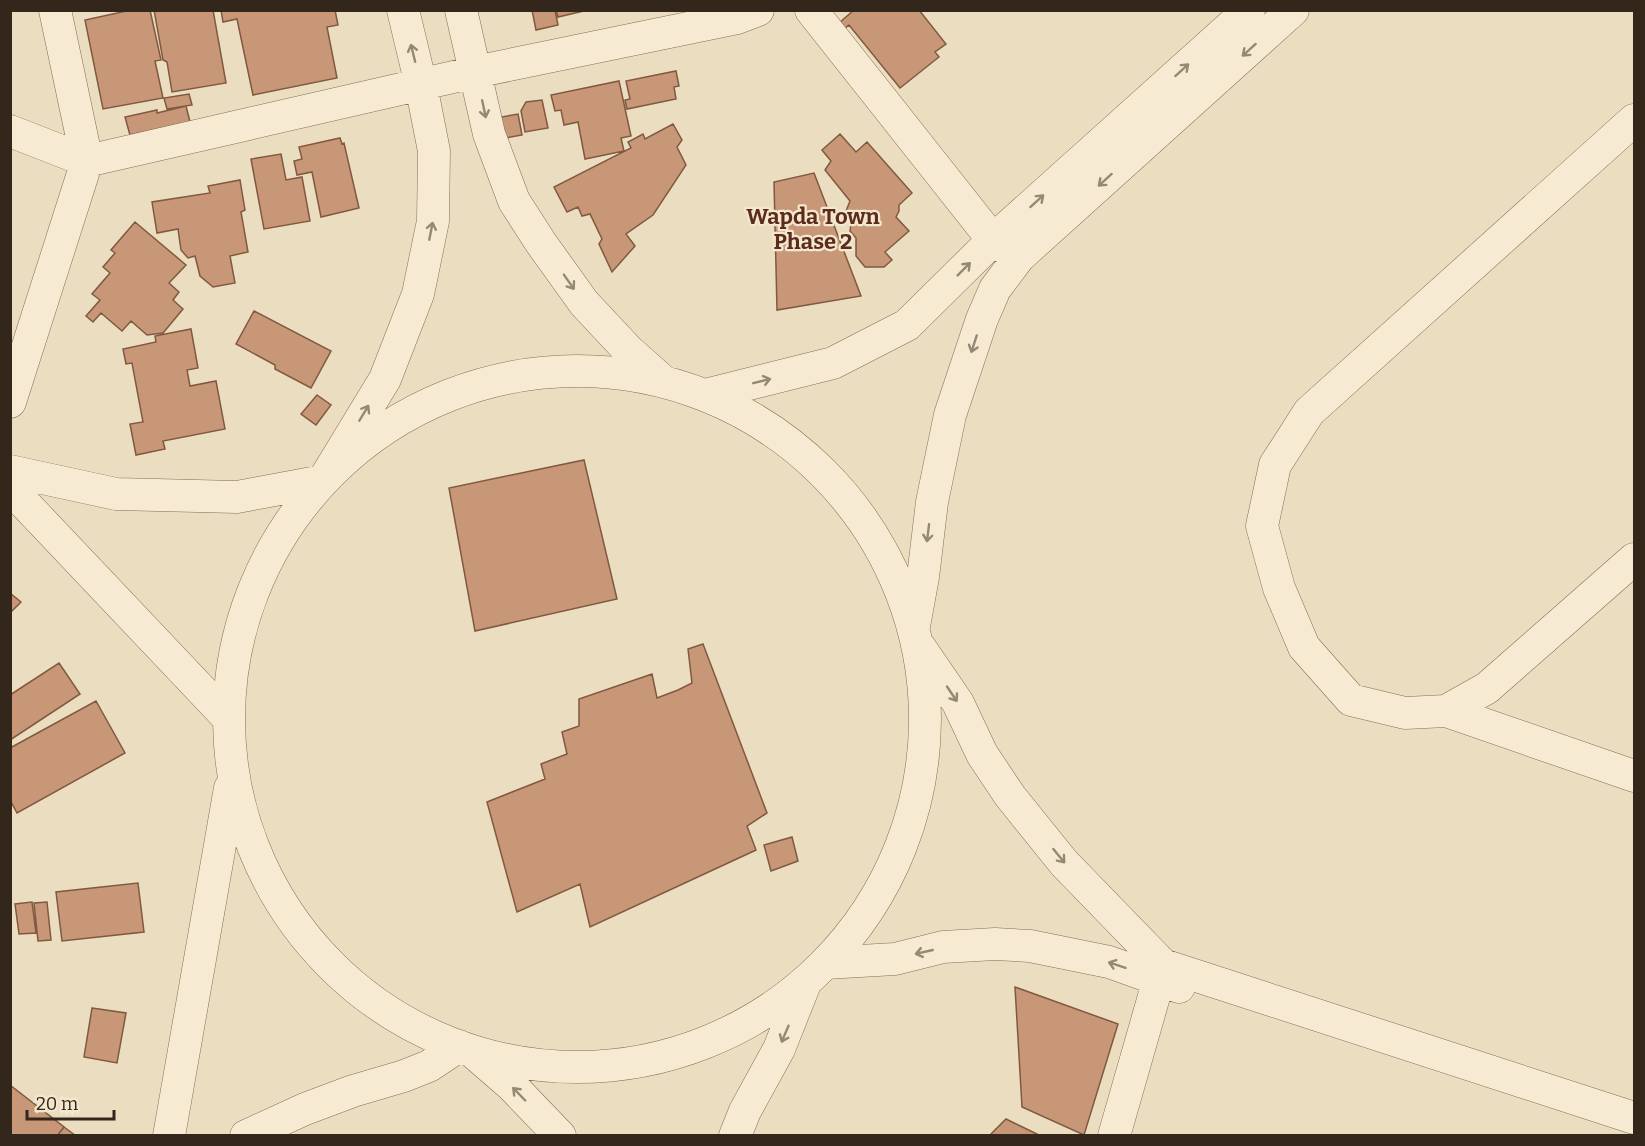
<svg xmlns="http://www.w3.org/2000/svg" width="1645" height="1146" font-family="Bitter,serif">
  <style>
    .building { fill: #c79777; stroke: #805940; stroke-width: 1.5 }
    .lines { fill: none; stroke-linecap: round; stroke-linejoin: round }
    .minor-casing { stroke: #826e59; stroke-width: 33 }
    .minor { stroke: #f6ebd2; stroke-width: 32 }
    .oneway { stroke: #948977 }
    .labels { text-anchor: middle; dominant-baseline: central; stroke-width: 4.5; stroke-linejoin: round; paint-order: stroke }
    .district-label { font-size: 22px; font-weight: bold; fill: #5d2b1e; stroke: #f3e8ce }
  </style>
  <rect width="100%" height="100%" fill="#ebddbf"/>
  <!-- building -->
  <path class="building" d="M150,10L161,60L155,61L163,98L103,109L85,20L131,10Z
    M154,10H213L226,83L172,92L167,62L163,60Z
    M221,10H335L338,25L327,27L337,78L253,95L237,19L223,22Z
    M532,10H555L558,25L536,30Z
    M556,10H588L558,17Z
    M854,10H919L946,44L935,52L939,57L900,88L849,25L844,29L839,23Z
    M676,71L679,86L674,87L676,99L627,109L625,100L630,99L626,81Z
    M619,81L631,136L621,138L624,151L585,159L578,122L564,125L561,110L555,111L551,95Z
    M189,94L192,105L167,109L164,98Z
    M542,100L548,128L525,132L521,111L526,102Z
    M186,106L190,122L130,135L125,117L157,110V113Z
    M518,114L522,135L500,139L496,118Z
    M673,124L682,140L677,147L686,165L653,215L626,234L635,246L612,272L599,244L602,239L590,214L582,216L578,207L567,212L554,187L631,148L628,142L643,134L645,139Z
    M840,134L856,152L867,142L912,193L899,205V211L896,217L909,231L885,252L892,260L884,267H865L856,256V238L850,231L852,217L846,211L850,201L825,170L831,161L822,150Z
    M340,138L342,144L344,143L359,208L321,217L312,172L297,175L294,161L302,159L299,147Z
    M281,154L286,180L302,177L310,221L264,229L251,159Z
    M814,173L861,296L777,310L774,182Z
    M240,180L245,210L241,212L248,252L230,256L235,283L213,287L200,276L195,256L188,258L181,250L178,229L157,233L152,202L210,193L208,186Z
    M135,222L186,265L169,283L179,292L173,300L183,309L163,333L147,335L131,321L122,331L101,313L93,322L86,316L100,300L92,294L110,273L103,267L115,253L111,250Z
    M254,311L331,351L311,388L275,369V365L236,344Z
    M191,329L198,368L187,370L190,386L216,381L225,429L163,441L165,449L136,455L130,424L143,422L132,363L126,364L123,349L156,342L155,336Z
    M317,395L331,405L316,425L301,414Z
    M584,460L617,599L475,631L449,488Z
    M10,593L21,602L10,613Z
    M703,644L767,813L747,826L756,850L590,927L580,884L517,912L487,802L545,779L541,764L567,754L562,732L579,726V699L652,674L657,698L678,690L692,683L688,649Z
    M59,663L80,694L10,740V695Z
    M96,701L125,753L17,813L10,800V748Z
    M792,837L798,861L771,871L764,845Z
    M138,883L144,932L62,941L56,892Z
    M32,902L36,933L19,934L15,904Z
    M47,902L51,940L38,941L34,903Z
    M1015,987L1118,1024L1084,1135L1022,1107Z
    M92,1008L126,1013L117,1063L84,1057Z
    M10,1085L64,1127L57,1136H10Z
    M1006,1119L1041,1136H989Z
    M64,1127L76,1136H57Z"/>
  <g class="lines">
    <defs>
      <path id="minor" d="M461,10L489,134L514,201L541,243L584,303L628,350L664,382
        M811,10L993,240L1011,252
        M1634,120L1309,412L1275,465L1262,526L1279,588L1304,647L1351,700L1405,713L1446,711L1634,776
        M10,131L87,161L475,72L737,18L758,10
        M229 719a348 348 0 1 1 696 0a348 348 0 1 1-696 0Z
        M705,395L833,363L907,325L993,240L1249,10
        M10,402L87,161L55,10
        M10,471L116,494L237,497L323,481L385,379L418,294L433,221L434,151L421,85L403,10
        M10,488L228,718
        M914,626L923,577L932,502L950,415L982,319L995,289L1019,257L1293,10
        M919,646L958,703L982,754L1010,796L1064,863L1163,965L1634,1118
        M1446,711L1487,688L1634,559
        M825,963L895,959L943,947L995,944L1030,946L1109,962L1179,987
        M474,1053L512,1086L560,1136
        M169,1136L230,788
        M246,1136L305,1109L353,1091L404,1076L429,1066L459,1046
        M735,1136L745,1111L779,1049L806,981
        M1114,1136L1163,965"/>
    </defs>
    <!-- minor casing -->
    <use href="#minor" class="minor-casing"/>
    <!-- minor -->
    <use href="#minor" class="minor"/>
  </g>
  <!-- one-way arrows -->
  <defs><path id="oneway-shaft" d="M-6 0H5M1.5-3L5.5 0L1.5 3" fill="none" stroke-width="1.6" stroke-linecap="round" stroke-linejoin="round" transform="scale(1.5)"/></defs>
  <g class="oneway">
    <use href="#oneway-shaft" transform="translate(1249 50) rotate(138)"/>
    <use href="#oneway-shaft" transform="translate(413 53) rotate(-104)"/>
    <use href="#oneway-shaft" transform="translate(1182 70) rotate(-42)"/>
    <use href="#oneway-shaft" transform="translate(484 109) rotate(78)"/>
    <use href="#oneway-shaft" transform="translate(1105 180) rotate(138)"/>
    <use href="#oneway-shaft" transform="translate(1037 201) rotate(-42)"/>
    <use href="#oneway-shaft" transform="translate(431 231) rotate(-79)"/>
    <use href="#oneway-shaft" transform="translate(964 269) rotate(-45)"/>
    <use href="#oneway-shaft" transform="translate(569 282) rotate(55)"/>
    <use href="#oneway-shaft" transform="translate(974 344) rotate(108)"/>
    <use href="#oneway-shaft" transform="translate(762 381) rotate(-14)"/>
    <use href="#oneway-shaft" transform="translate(364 413) rotate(-59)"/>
    <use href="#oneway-shaft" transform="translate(928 533) rotate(97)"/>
    <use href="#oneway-shaft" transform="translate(952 694) rotate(56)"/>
    <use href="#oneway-shaft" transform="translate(1059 856) rotate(51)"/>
    <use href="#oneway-shaft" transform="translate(924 952) rotate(167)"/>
    <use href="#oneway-shaft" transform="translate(1117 965) rotate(-162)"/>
    <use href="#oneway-shaft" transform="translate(785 1034) rotate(113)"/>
    <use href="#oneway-shaft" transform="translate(519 1094) rotate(-134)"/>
  </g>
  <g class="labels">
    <!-- district labels -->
    <g class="district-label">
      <text x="813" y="216">Wapda Town<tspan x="813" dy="25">Phase 2</tspan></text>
    </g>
  </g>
  <!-- border -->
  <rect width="1645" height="1146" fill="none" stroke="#33271c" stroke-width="24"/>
  <!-- scale -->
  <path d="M27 1110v9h87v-9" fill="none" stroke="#33271c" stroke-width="3"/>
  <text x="36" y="1110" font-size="18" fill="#33271c" stroke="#f3e8ce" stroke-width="4.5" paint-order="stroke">20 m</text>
</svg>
